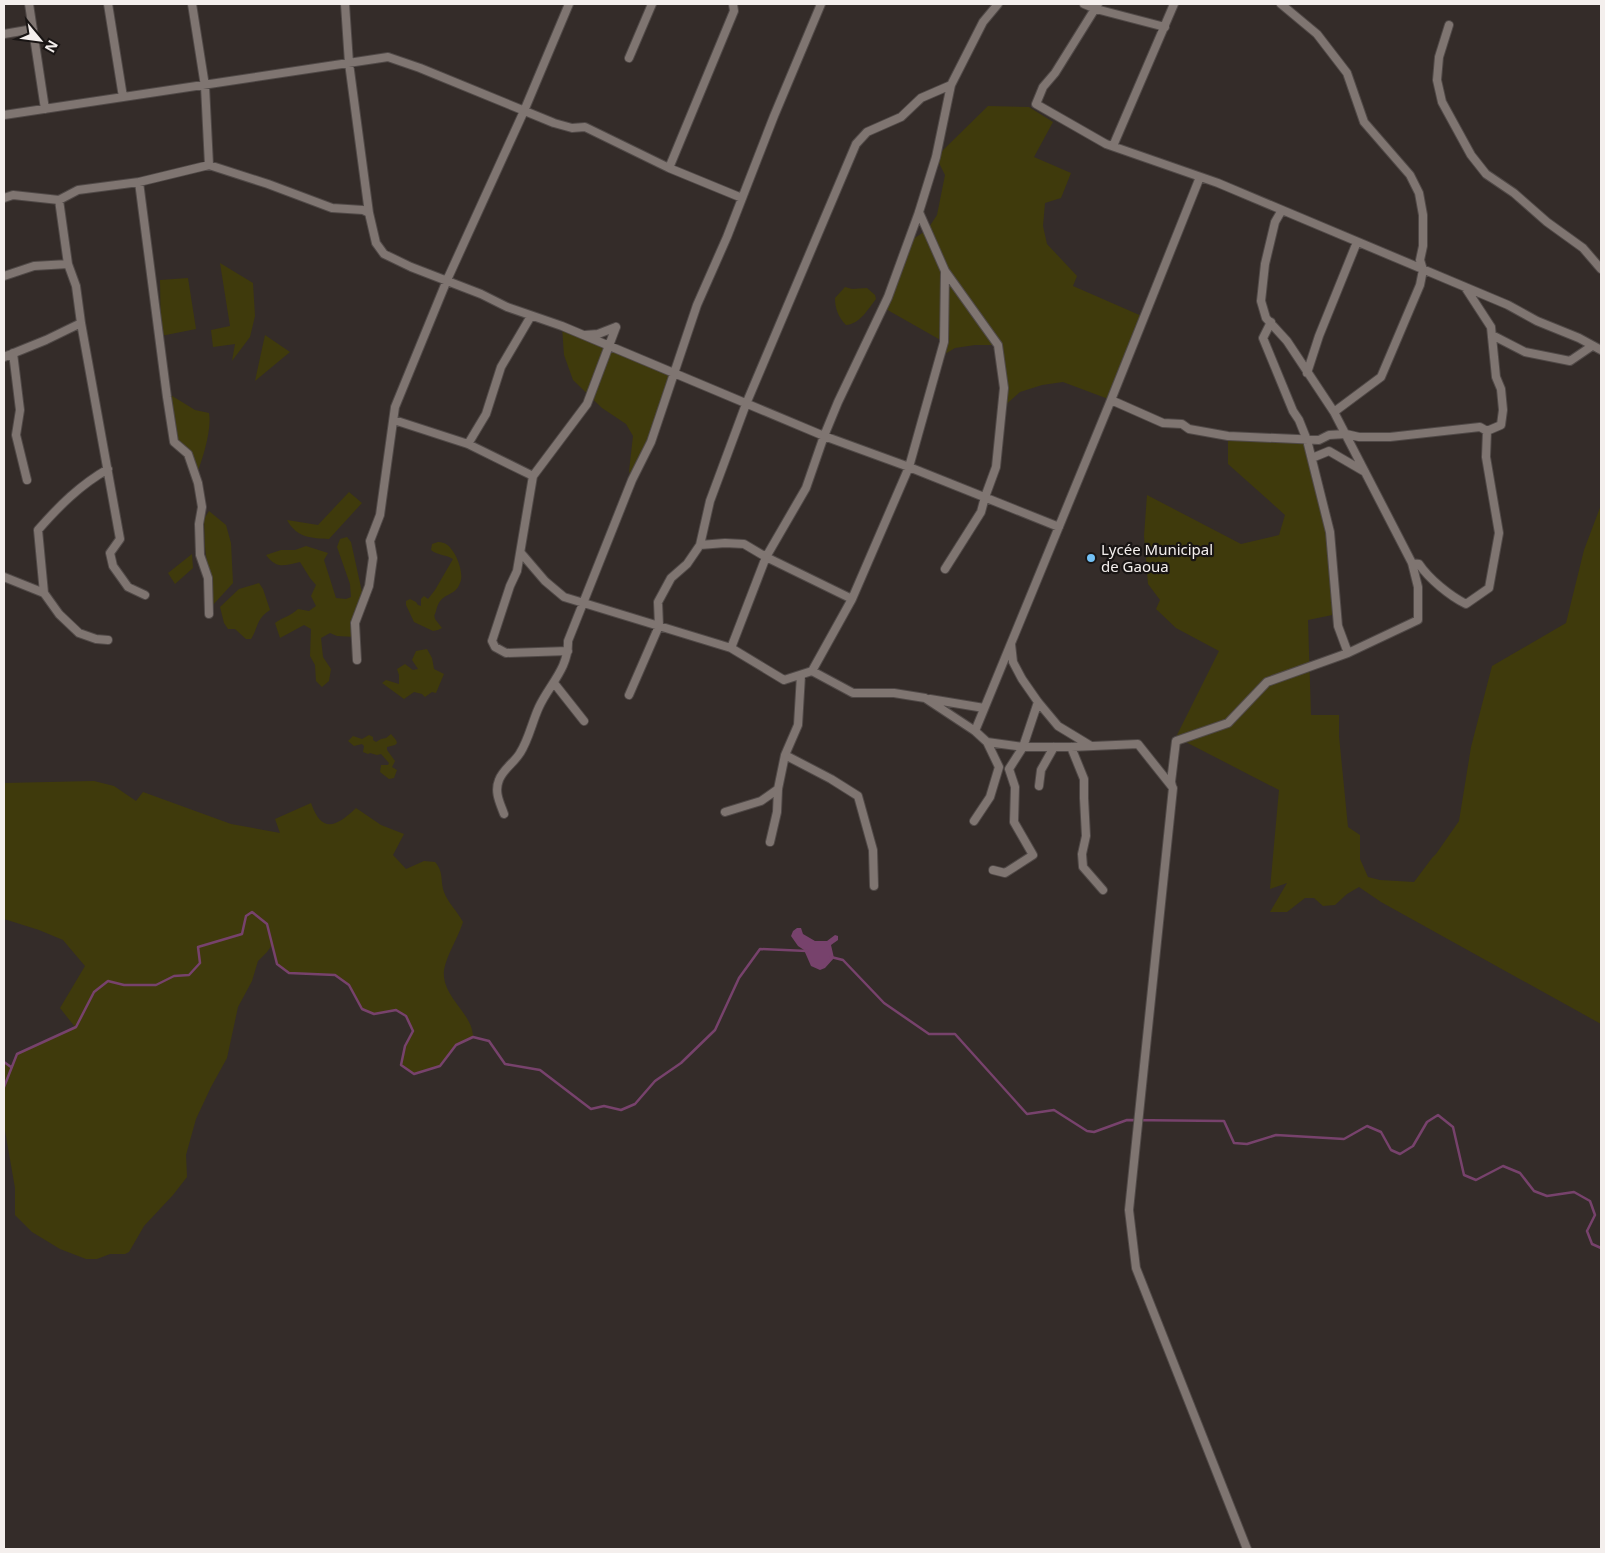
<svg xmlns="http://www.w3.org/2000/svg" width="1605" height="1553" font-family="'Noto Sans',sans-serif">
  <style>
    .green { fill: #3f3a0c }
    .water { fill: #77426c }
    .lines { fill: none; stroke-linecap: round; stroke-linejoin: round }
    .stream { stroke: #77426c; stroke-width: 2.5 }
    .street-casing { stroke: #504947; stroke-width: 10 }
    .street { stroke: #7f7571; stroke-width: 8 }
    .poi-dot { fill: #73c1f5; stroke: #191514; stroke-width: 2 }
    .labels { text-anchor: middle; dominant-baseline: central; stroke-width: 4.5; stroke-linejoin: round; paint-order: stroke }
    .poi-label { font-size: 15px; fill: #f4efed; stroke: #191514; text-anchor: start }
  </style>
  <rect width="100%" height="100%" fill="#342c29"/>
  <!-- green -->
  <path class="green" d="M988,106L1029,107L1053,122L1034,157L1071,173L1061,198L1045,203L1043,226L1047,244L1077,276L1073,286L1144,317L1111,400L1063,382L1042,385L1020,392L1002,408L998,345H975L955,348L940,357L944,342L884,308L907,243L927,230L937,215L945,175L936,157Z
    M220,263L253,283L255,316L250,337L232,361L235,344L213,347L211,330L230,326Z
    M188,278L196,329L161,336L160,280Z
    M845,287L852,289L867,288L875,295L876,299C868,309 860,324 846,325C838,317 835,308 835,298Z
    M562,326L673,373L661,413L632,480L629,471L633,436L626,424L602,408L573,380L564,355Z
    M265,335L290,352L255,381Z
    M169,394L195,410L209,413C212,429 203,458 197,473L176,441Z
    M1228,436L1307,440L1330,532L1337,614L1308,620L1311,715H1339V736L1348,827L1360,835V859L1368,877L1380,880L1414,882L1432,858L1436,854L1459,821L1471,747L1492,666L1566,623L1584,550L1601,505V1024L1381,902L1359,887L1347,894L1335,905L1323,906L1314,898H1305L1287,912H1270L1287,883L1270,889L1279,790L1176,737L1219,651L1176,628L1156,609L1160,600L1148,584L1144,536L1147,495L1241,544L1279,535L1285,515L1228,464Z
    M349,492L362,503L329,539C311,538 297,538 287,520L318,525Z
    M209,511L226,525L231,543L233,583L212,606L205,547L204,519Z
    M347,537L351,542L364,601L355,637L337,636L330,633L321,638L323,657L331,669L329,681L322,687L316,681L315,665L310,656L311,629L304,625L280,638L275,623C283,617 291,616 298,609L309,611L316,606L311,596L316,585L310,578L300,562C283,566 277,569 266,555L281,550H295L306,546L328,553L324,560L336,598L346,599L351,597L350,584L337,547L340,539Z
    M438,542C440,542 445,543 446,544C455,549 465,573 460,583C454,599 441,590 436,611C434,618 434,612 435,619L442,628L438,630L433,631L414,622L406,605V601L410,599L416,602L418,605L421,606V599L424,596L428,599L435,590L453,559C447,555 437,555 431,550L432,544Z
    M192,554L193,568L175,584L168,573Z
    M259,583L263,589L270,610C256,619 259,626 251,639H246L235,629H228L224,623L220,607L239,589Z
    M427,649L432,658L434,669L444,674L436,693L432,692L425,697L422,694L414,692L404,699L382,683L386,680L399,684V675L397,669L405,664L413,670L418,669L412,660L416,651Z
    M391,734L396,740L397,743L395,745L387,747V750L395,761L392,767L397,770L394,778L389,779L380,772L381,765H388L389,763L381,754L377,755L370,753L368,754L363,752L364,746L362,744L354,746L348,741L353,736L362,739L369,735L373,737V740L376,742L381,739L386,738Z
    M94,781L114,786L136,801L143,792L231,824L280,833L275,819L311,803C322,835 337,826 356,808L381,825L404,834L393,855L406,869L424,861L435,862C444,872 440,880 444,892C448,903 457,911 463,922C458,938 447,954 444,970C441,997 473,1013 473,1037L456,1045L440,1066L414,1074L401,1065L405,1046L413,1031L406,1016L396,1010L374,1014L362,1009L349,985L335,975L289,973L277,964L272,945L267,952L258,961L252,981L238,1007L227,1058L211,1087L196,1119L186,1155L187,1177L173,1195L144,1226L129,1252L125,1254H110L97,1259H86L60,1249L32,1232L15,1215V1188L4,1125V1062L11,1067L17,1054L75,1027L60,1008L85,966L63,940L39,930L4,919V783Z"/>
  <!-- water -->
  <path class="water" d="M797,928H801L803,934L815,941H827L835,935L838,936V940L831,945L834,958L825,968L820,970L811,966L804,950L798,946L791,936L793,931Z"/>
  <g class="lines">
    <!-- stream -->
    <path class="stream" d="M831,957L843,960L884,1003L929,1034H955L1027,1114L1054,1110L1087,1131L1094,1132L1127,1120L1224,1121L1234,1143L1247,1144L1276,1135L1344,1139L1367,1126L1381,1132L1391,1150L1400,1154L1413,1146L1427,1122L1438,1115L1453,1127L1464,1175L1476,1180L1503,1166L1520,1173L1534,1191L1547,1196L1574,1192L1590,1201L1595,1215L1587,1231L1592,1244L1601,1248
      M4,1062L11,1067
      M4,1087L17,1054L76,1027L94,992L108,981L124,985H156L174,976L189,975L200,963L198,947L242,934L246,916L252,912L267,924L277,964L289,973L335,975L349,985L362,1009L374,1014L396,1010L406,1016L413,1031L405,1046L401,1065L414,1074L440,1066L456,1045L473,1037L489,1041L505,1064L540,1070L591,1109L604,1106L621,1110L635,1104L655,1081L681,1063L715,1030L739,978L760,949L807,951"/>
    <defs>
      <path id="street" d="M29,4L45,109
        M108,4L123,97
        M192,4L205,86L209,165
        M345,4L349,63L369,213
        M1084,4L1096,9L1165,27
        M1098,4L1055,73L1043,87L1036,104L1106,144L1218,183L1508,305L1537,321L1579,338L1601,350
        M1281,4L1317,34L1347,73L1364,122L1410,175L1419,193L1423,215V246L1420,260L1423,270L1420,285L1381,377L1334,412
        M1449,25L1439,57L1437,80L1442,102L1471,155L1486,174L1514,193L1547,222L1583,248L1601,269
        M4,34L33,29
        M629,58L652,4
        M4,115L388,57L420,68L554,123L572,128L585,127L669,168L742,198
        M1113,146L1174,4
        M669,168L734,11L733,4
        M139,182L167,397L174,442L188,454L198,483L202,507L199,524L200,555L208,578L209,614
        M4,198L13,195L59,200L78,190L139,182L209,165L268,184L332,208L363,210L369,213L376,243L384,254L411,267L481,294L507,307L562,326L824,436L909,467L1059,527
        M59,200L68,264L76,286L81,323L120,539L110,553L113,566L128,587L145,595
        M945,271L998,345L1004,388L996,467L985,497L981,512L945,569
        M4,276L34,266L68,264
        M1465,287L1491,327L1496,377L1501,389L1503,410L1501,425L1487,431
        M1271,322L1263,338L1293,411L1299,420L1307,440L1330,532L1338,626L1348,653
        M585,335L598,334L616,327
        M1492,335L1525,352L1570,361L1592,346
        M13,353L20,410L16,435L27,480
        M4,357L46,340L81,323
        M1307,373L1319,336L1357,242
        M1111,400L1163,423L1182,424L1189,429L1228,436L1319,440L1329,435L1346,434L1359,437H1390L1480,427L1487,431
        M394,420L468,444L533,476
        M468,444L486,414L501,367L531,316
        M1312,458L1329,451L1365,472
        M700,545L725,543L744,544L766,557L852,599
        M521,553L545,581L564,597L731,648L784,680L812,671L852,599L909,467L944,342L945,271L919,212
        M1412,563L1419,564C1429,579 1450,596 1466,604L1489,588L1499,533L1486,457L1487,431
        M4,577L44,593L59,614L79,633L96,639L108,640
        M44,593L38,530C59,506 80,485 108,469
        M1011,644L1013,662L1022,679L1038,702L1058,726L1091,746
        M731,648L766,557L806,488L824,436L838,402L888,297L919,212L936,157L951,85L983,22L998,4
        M568,651L506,653L495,647L492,641L510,586L517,571L533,476L587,404L616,327
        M357,660L355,623L369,586L373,558L370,541L380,515L395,407L447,280L524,111L569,4
        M812,671L853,693H894L925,698L975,731L987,742L1023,747H1071L1138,744L1173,788L1129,1210L1136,1268L1247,1549
        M554,683L584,721
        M629,695L659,626L658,602L671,578L687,564L700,545L710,501L746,404L856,144L867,132L901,117L921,98L951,85
        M930,699L984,708
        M975,731L1111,400L1200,177
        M1071,747L1084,779V798L1086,836L1082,854L1083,867L1103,890
        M785,755L831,779L858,796L873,850L874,886
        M1039,786L1041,770L1054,747
        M1172,786L1171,782L1176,741L1228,723L1267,682L1348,653L1418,620V587L1412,563L1334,412L1287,341L1266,318L1261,301L1265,264L1275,222L1282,210
        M725,812L761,801L778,789
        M504,814C500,803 494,792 499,780C503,769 514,763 520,753C529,739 532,722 539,707C549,685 569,668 568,641L632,480L651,442L697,305L727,237L774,116L821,4
        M974,821L990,797L999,767L987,742
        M770,842L777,812L778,789L785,755L798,725L801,675
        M993,870L1005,873L1033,855L1014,822L1015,787L1009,769L1023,747L1038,702"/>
    </defs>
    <!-- street casing -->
    <use href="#street" class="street-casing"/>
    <!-- street -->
    <use href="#street" class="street"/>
  </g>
  <!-- markers -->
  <circle class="poi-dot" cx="1091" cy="558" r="5"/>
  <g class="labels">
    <!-- poi labels -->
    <g class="poi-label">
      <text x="1101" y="549">Lycée Municipal<tspan x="1101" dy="17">de Gaoua</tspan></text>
    </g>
  </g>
  <!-- border -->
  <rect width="1605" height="1553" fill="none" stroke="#f4efed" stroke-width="10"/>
  <!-- north arrow -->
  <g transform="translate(40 40) rotate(119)" stroke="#191514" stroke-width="4" paint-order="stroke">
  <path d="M0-4L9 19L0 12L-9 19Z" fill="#f4efed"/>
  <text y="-8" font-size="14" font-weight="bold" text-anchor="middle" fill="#f4efed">N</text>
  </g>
</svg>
